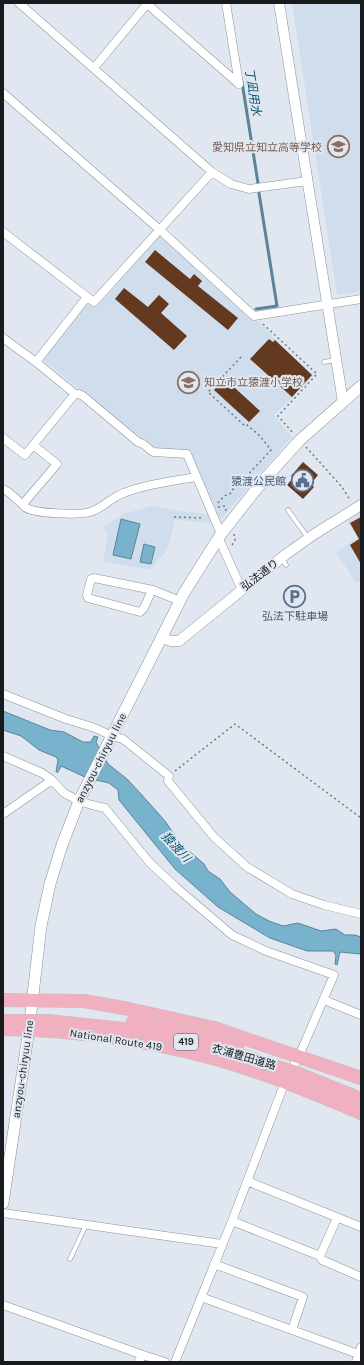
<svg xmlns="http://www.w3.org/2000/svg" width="364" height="1365" font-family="Karla,'Noto Sans JP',sans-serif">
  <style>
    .built { fill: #d0ddec }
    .water { fill: #79b2cd; stroke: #5c8498 }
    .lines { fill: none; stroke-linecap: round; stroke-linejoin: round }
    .stream { stroke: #5c8498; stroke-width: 3 }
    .building { fill: #633a1f }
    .service-casing { stroke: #8b929a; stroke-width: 5 }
    .minor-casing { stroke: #8b929a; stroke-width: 9 }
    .tertiary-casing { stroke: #8b929a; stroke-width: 11 }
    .secondary-casing { stroke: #8b929a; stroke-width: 12 }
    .trunk-casing { stroke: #c3c3c4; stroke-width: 14 }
    .path { stroke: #75797f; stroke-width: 1.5; stroke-dasharray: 2 3; stroke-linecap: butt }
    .service { stroke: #fff; stroke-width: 4 }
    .minor { stroke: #fff; stroke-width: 8 }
    .tertiary { stroke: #fff; stroke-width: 10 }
    .secondary { stroke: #fff; stroke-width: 11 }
    .trunk { stroke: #f0b0bf; stroke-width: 13 }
    .trunk-bridge-casing { stroke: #c3c3c4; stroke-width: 14; stroke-linecap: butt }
    .trunk-bridge { stroke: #f0b0bf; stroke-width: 13 }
    .labels { text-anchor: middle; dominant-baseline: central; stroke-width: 4; stroke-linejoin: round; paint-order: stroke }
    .shield { fill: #e0e7f0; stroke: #54585c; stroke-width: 1 }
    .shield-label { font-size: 10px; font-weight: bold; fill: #181a1d }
    .education-label { font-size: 11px; fill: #785e54; stroke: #e0e7f0; text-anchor: end }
    .service-label { font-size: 11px; fill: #4e5e75; stroke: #e0e7f0; text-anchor: end }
    .street-label { font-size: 11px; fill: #181a1d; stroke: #e0e7f0 }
    .water-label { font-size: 12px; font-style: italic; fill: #05536f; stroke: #e0e7f0 }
  </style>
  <rect width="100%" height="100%" fill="#e0e7f0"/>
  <!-- built -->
  <path class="built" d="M292,3H361V291L337,295Z
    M160,236L272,334L271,336L314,375L284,406L282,407L274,415L292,437L222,518H219L214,504L189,452L155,451L42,359L87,302L96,308Z
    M152,506L175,510L208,514L213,523L175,520L167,550L150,570L103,561L108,535L104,527L123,514Z
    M360,513L361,580L356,583L336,552L358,538L347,522Z"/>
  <!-- water -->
  <path class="water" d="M121,519L140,524L131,559L113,555Z
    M144,544L155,547L151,564L140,562Z
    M3,711L50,730L64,732L83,742H91L94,736L98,737L96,742L108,764L127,779L141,794L165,821L180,843L204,864L208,871L220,879L230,892L256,914L269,921L283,926L298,923L321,931L336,929L345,935H355L361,937V954L340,952L337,965L335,964L336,955L333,951H307L270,938L218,907L175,869L119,800L118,790L109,783L87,778L61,766L58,772H56L58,760L56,757L39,750L21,736L3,730Z"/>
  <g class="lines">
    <!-- stream -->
    <path class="stream" d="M242,82L258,183
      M256,309L277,306L259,193"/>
  </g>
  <!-- building -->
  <path class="building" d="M155,250L190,279L194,274L202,281L198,286L238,318L228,330L145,262Z
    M124,288L148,307L159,295L169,304L161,313L187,336L174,350L115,299Z
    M269,339L273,342L275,340L312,375L292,397L250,359Z
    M224,378L260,411L249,422L214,390Z
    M303,462L318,475L311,484L314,487L303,499L287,485L293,478L291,476Z
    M361,517V564L350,545L359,539L350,523Z"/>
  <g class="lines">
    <defs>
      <path id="service" d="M324,362L335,360
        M288,510L308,538
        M282,558L286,565
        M70,1259L86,1225"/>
      <path id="minor" d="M19,3L212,172L231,184L249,189L307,181
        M146,3L239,84
        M226,3L239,84
        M94,68L147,4
        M3,93L160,230L254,316L361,299
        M3,232L94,302L212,172
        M3,338L36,362L75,394L25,455L3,438
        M36,362L87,297
        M75,394H79L83,396L138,442L143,444L153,452L187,454L221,534
        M3,489L7,491C13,496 19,501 25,507C33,514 80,515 90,512C101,509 109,500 119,495C141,485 172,481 196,477
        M23,504L57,464L33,445
        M219,539L242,590
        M152,590L144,608L140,612L88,598L87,595L91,579L94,578L153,590L180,601
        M3,694L66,719L95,728L112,736L123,739L169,776L168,781L214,837L247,867L292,894L324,905L361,914
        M3,756L42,773L52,780L64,793L79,801L92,805L105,808L150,863L178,889L232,935L266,951L334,975L299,1056L285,1082L232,1221L175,1362
        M3,814L52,780
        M324,1000L361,1015
        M247,1181L361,1227
        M3,1213L222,1244
        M232,1221L320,1256L322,1260L361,1277
        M320,1256L337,1218
        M214,1264L303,1297L292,1330
        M201,1297L361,1355
        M3,1305L143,1355L165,1362
        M138,1362L143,1355
        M356,1362L361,1347"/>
      <path id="tertiary" d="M279,3L343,402
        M162,638L171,641H179L285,555L313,535L361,505"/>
      <path id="secondary" d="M3,1203L29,1029L41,926L50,884L62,845L79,801L184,593L221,534L262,482L300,440L361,386"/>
      <path id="trunk" d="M3,1000L84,1001L129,1009L214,1028L361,1078
        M3,1029C74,1030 147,1040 216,1059C266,1073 313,1093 361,1113"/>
    </defs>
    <!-- service casing -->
    <use href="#service" class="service-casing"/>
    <!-- minor casing -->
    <use href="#minor" class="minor-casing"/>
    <!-- tertiary casing -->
    <use href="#tertiary" class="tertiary-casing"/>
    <!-- secondary casing -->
    <use href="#secondary" class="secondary-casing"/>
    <!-- trunk casing -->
    <use href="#trunk" class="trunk-casing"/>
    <!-- path -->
    <path class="path" d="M263,324L317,374L278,416L293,433
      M306,447L342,487L350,500
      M218,503L224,496L231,493L237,482L244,479L271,450L260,436L246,424L244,425L208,392L241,357
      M218,507L225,506L226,511
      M174,517L204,518
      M232,545L235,540L234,534
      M175,771L235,724L361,818"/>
    <!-- service -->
    <use href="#service" class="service"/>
    <!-- minor -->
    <use href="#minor" class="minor"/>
    <!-- tertiary -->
    <use href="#tertiary" class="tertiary"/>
    <!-- secondary -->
    <use href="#secondary" class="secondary"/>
    <!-- trunk -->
    <use href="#trunk" class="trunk"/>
    <defs>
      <path id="trunk-bridge" d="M3,1021H48L133,1030L228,1051L299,1074L361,1099
        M132,1022C168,1027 204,1034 238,1046"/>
    </defs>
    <!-- trunk-bridge casing -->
    <use href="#trunk-bridge" class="trunk-bridge-casing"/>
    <!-- trunk-bridge -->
    <use href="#trunk-bridge" class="trunk-bridge"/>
  </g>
  <!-- icons -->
  <defs>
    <symbol id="school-ring" viewBox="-11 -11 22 22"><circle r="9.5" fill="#e0e7f0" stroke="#8d6e63" stroke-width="1.5"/><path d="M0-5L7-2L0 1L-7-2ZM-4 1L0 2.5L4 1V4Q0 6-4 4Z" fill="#8d6e63"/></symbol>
    <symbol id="civic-ring" viewBox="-11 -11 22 22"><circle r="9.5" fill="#e0e7f0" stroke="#5c6f8a" stroke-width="1.5"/><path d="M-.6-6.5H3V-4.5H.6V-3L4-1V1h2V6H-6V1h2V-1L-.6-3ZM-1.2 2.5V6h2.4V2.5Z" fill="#5c6f8a"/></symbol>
    <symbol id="parking-ring" viewBox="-11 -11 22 22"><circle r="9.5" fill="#e0e7f0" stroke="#5c6f8a" stroke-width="1.5"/><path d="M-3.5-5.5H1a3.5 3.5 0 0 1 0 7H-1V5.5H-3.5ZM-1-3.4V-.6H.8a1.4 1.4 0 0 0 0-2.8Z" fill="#5c6f8a"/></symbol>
  </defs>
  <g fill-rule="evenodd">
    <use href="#school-ring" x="326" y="134" width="25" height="25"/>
    <use href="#school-ring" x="176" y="370" width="25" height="25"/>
    <use href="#civic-ring" x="290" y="468" width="25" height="25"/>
    <use href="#parking-ring" x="282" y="584" width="25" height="25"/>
  </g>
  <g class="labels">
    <!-- shield labels -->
    <rect class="shield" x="174" y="1034" width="24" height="16" rx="3"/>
    <g class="shield-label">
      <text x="186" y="1042">419</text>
    </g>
    <!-- education labels -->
    <g class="education-label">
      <text x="322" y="147">愛知県立知立高等学校</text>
      <text x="204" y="382" text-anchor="start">知立市立猿渡小学校</text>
    </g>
    <!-- service labels -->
    <g class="service-label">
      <text x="286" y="481">猿渡公民館</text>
      <text x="295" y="616" text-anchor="middle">弘法下駐車場</text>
    </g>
    <!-- street labels -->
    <g class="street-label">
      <text transform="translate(260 575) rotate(-38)">弘法通り</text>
      <text transform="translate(101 758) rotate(-63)">anzyou-chiryuu line</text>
      <text transform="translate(116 1040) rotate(9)">National Route 419</text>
      <text transform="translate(244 1057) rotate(16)">衣浦豊田道路</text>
      <text transform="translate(23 1069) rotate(-82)">anzyou-chiryuu line</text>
    </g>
    <!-- water labels -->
    <g class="water-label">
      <text transform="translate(253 92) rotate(81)">丁凪用水</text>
      <text transform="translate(176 847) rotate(47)">猿渡川</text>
    </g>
  </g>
  <!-- border -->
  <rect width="364" height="1365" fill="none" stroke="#181a1d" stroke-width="8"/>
</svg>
